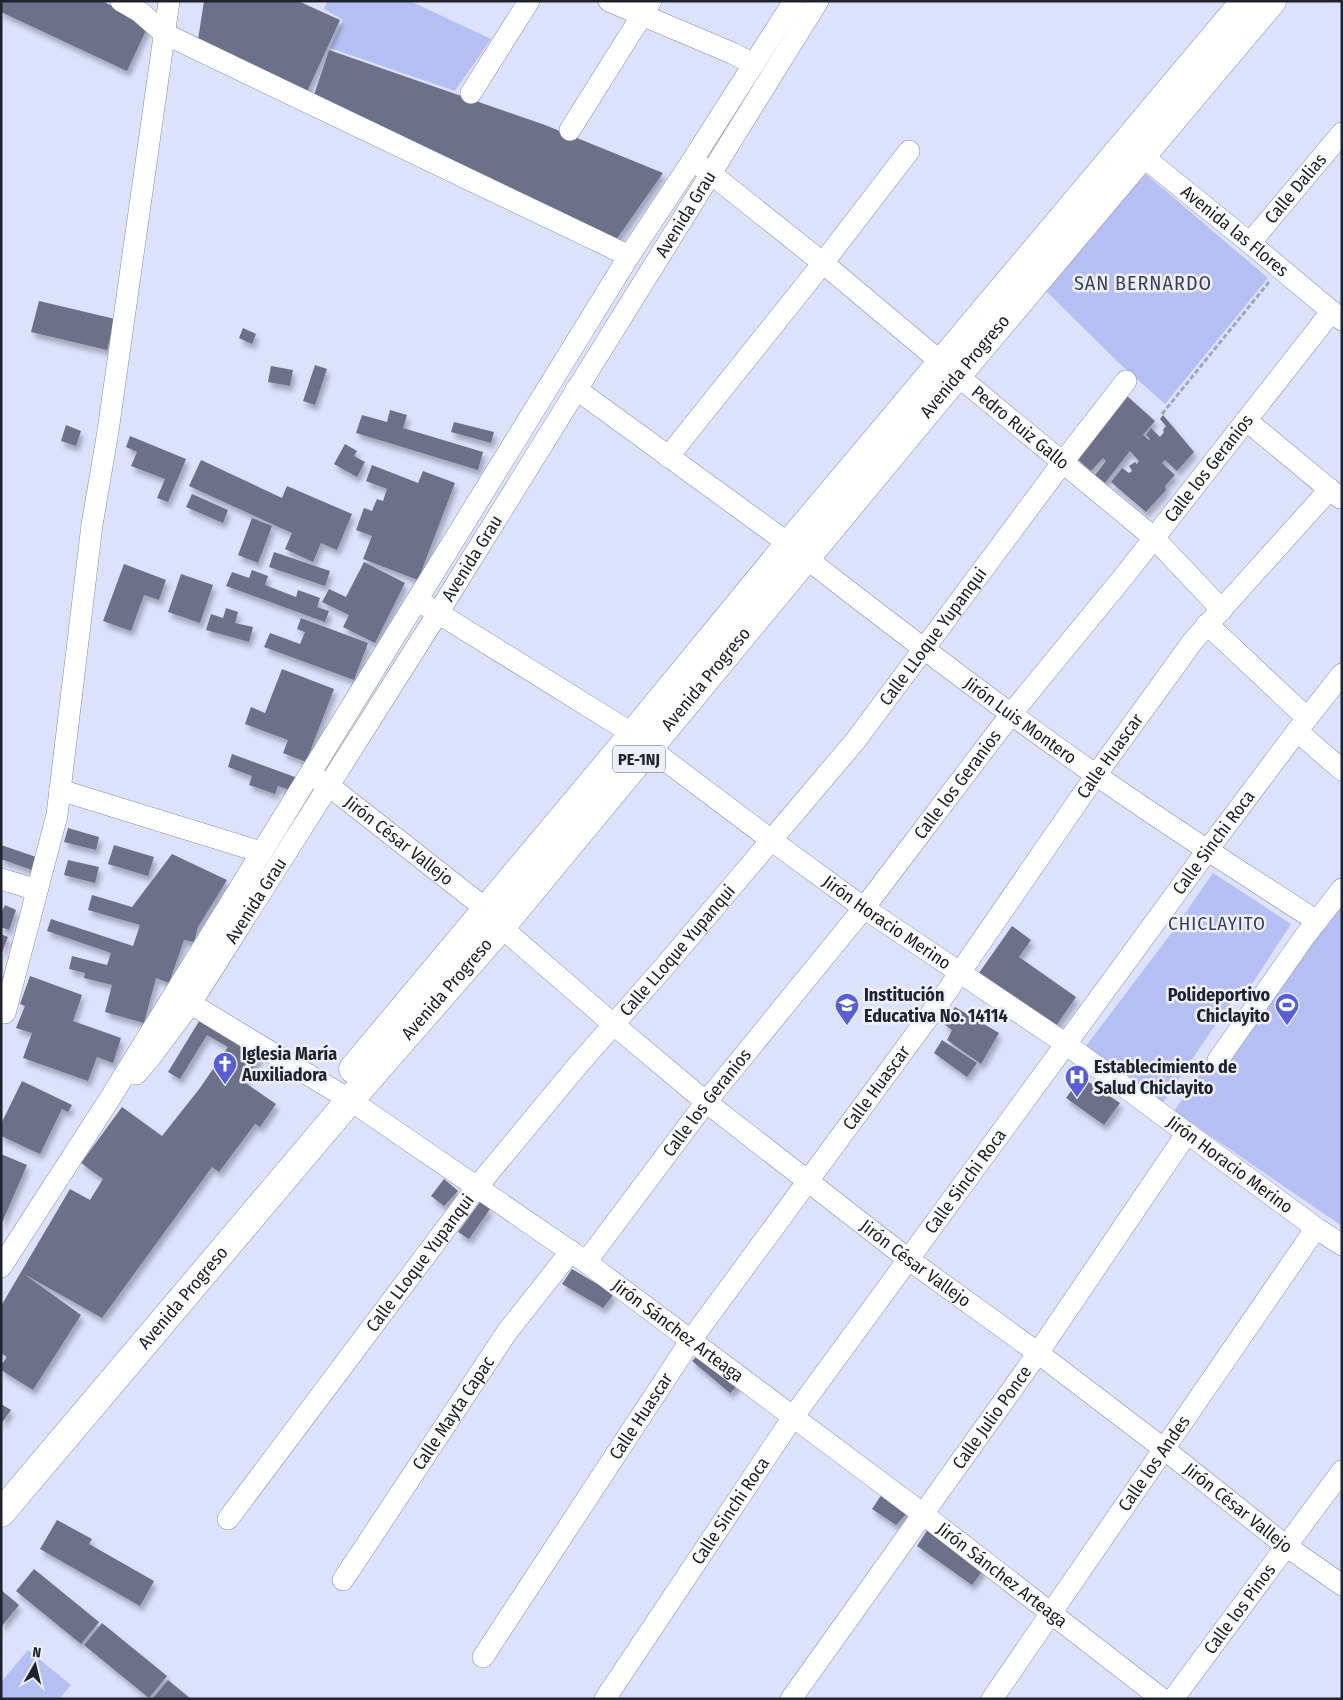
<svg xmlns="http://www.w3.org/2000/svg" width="1343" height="1700" font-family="'Fira Sans Condensed',sans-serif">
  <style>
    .green { fill: #b5bff4 }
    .building { fill: #6c7088; filter: url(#shadow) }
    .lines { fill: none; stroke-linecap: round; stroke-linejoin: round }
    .minor-casing { stroke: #868ba4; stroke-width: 22 }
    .major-casing { stroke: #868ba4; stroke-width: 29 }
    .path { stroke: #a1a6bb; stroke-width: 3; stroke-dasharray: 5 2.5; stroke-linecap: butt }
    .minor { stroke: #fff; stroke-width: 21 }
    .major { stroke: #fff; stroke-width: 28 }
    .labels { text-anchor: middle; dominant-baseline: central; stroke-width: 5; stroke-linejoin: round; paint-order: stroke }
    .shield { fill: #edf0fb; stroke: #5e606a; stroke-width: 1 }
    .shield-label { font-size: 16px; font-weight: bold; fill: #21232c }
    .street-label { font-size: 18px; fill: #21232c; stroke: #edf0fb }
    .poi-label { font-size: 18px; font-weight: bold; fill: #21232c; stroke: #edf0fb; text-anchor: start }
    .neighbourhood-label { font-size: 19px; letter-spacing: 1px; fill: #3c3f55; stroke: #edf0fb }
    .quarter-label { font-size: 20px; letter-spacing: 1px; fill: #3c3f55; stroke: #edf0fb }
  </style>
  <defs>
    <filter id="shadow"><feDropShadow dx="3" dy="5.5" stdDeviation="2.5" flood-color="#0004"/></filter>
  </defs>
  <rect width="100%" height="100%" fill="#dce2fd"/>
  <!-- green -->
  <path class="green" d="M327,1H410L491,39L455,91L330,48L343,20L324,9Z
    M1141,170L1268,278L1165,404L1119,363L1041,286Z
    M1213,873L1291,924L1248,990L1242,986L1163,1102L1086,1046L1170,935Z
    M1342,903V1226L1174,1111L1298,933Z
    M28,1650L71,1685L59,1699H1V1682Z"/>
  <!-- building -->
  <path class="building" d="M1,1H102L149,24L127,71L1,12Z
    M204,1H298L340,20L305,96L198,40Z
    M329,50L545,125L663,173L616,240L313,98Z
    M39,301L115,319L107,350L31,332Z
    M243,328L256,334L252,344L239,338Z
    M315,365L327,369L315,405L303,401Z
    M271,366L293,370L290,386L268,382Z
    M1127,396L1155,421L1143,435L1149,440L1150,439L1146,435L1151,428L1160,437L1164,432L1163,430L1166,426L1160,419L1163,415L1194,452L1177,471L1165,460L1162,463L1175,475L1165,486L1166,490L1146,512L1111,482L1122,468L1129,473L1132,471L1129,466L1135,462L1137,464L1139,461L1130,451L1105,483L1095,475L1106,461L1103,458L1091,471L1076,458Z
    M390,410L407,415L403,428L483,452L478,470L356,433L362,415L387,422Z
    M454,422L494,432L491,443L451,432Z
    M66,425L81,431L76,446L61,441Z
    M130,436L186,459L168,502L157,498L165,479L131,466L137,452L126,447Z
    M345,444L357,451L354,456L365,462L357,477L334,464Z
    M201,460L282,498L287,486L352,514L337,550L321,543L313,562L285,549L292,533L189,486Z
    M372,465L418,483L423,471L455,483L418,580L363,559L372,536L356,530L364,508L372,511L377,499L383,501L387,489L366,481Z
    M192,494L228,510L223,523L186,507Z
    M252,518L272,526L258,563L238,555Z
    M274,552L330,571L325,586L269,567Z
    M364,562L405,583L375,643L343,627L349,615L322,602L329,589L346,597Z
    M124,564L166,580L159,600L144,595L131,631L103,621Z
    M252,570L268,576L265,585L296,597L298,590L320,598L317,607L329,611L325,622L226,586L232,572L249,578Z
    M181,574L213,585L200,623L168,612Z
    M226,608L238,612L235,623L253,627L249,642L206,630L211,614L223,618Z
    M301,618L368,643L354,680L264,647L270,633L300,644L305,632L297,629Z
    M282,669L334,689L306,762L283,753L288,740L245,724L251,707L265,713Z
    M232,754L295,777L290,790L278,786L275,794L249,785L252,776L228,767Z
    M68,828L99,837L96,850L64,842Z
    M1,845L36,857L32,870L1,859Z
    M114,845L154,857L148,876L108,864Z
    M172,854L227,880L198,927L194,942L184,940L169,983L156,978L144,1023L105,1012L112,985L84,978L85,973L69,969L72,956L107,965L111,953L47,931L51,919L133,946L140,925L88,910L92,895L132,907Z
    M68,860L99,867L95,883L64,875Z
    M5,905L16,910L9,930L1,927V913Z
    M1012,926L1031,940L1019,957L1076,997L1056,1026L979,973Z
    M1,934L8,937L1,955Z
    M30,976L82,995L73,1021L121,1038L113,1063L97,1057L88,1081L23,1058L32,1033L16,1028L25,1006L20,1004Z
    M955,1007L999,1033L981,1064L947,1040L952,1030L944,1024Z
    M201,1018L261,1056L244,1082L276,1104L260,1127L255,1124L219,1172L212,1167L102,1318L24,1274L81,1315L33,1390L1,1370V1365L7,1357L1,1353V1306L70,1189L90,1200L103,1179L81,1163L122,1107L162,1136L200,1088L228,1047L207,1035L180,1079L168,1072Z
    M942,1040L977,1063L967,1077L934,1053Z
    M1081,1077L1120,1103L1104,1125L1066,1098Z
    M22,1081L72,1105L68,1112L62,1109L40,1154L1,1136V1124Z
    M1,1154L27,1165L1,1225Z
    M444,1179L458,1191L444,1206L431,1196Z
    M480,1202L490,1209L469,1239L458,1232Z
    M572,1269L614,1294L603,1308L562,1284Z
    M700,1353L740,1383L730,1393L692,1361Z
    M1,1404L11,1410L1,1424Z
    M884,1491L910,1510L896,1525L872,1509Z
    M57,1520L92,1539L89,1544L154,1581L140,1606L40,1549Z
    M928,1529L984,1569L972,1585L917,1546Z
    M34,1569L99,1622L81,1644L16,1591Z
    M1,1590L19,1605L1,1627Z
    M102,1623L167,1676L149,1698L84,1645Z
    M168,1680L191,1699H152Z"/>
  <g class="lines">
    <defs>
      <g id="minor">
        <path d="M121,1L140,12L165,34L629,256"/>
        <path d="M609,1L732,53L754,64"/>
        <path d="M471,93L529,1"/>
        <path d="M570,130L651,1"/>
        <path id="s1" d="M1130,146L1250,243L1342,320"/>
        <path id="s2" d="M699,165L710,173L823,263L941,362L1153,537L1222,610"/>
        <path id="s3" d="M1250,243L1342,133"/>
        <path d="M576,389L789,544"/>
        <path d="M1246,420L1340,498"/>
        <path d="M668,457L823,263L909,151"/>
        <path id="s4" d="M806,558C901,632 997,706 1096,775C1169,826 1242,873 1317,921"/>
        <path id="s5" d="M425,605L633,734L649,748L771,840L864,908L1066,1044L1316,1228L1342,1245"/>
        <path d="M1207,624L1307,718"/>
        <path d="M1297,731L1342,770"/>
        <path id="s6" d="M316,778L328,785L486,909"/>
        <path d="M60,790L261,852"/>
        <path d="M1,879L37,890"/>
        <path id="s7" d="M501,927L613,1024L706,1102L908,1259L1038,1353L1164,1449L1286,1546L1342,1585"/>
        <path id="s8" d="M178,996L350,1100L586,1262L923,1514L1162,1699"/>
        <path d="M5,1013L57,815L92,525L108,431L169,1"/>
        <path d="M1218,1060L1305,936L1342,889"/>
        <path id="s9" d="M136,1074L150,1058L191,1003L438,613L818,1"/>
        <path id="s10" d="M586,1262L706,1102L864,908L1011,714L1125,575L1332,311"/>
        <path d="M1,1267L109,1100L629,256L692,161L794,1"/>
        <path id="s11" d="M228,1519L477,1187L578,1065L664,967L856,740L1063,462L1126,381"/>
        <path id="s12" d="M343,1580L507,1332L571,1251"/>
        <path id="s13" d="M483,1657L691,1340L941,1000L1096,775L1193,641L1330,489"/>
        <path id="s14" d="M605,1699L793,1417L1207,851L1297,731L1342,674"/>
        <path id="s15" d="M791,1699L1038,1353L1187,1133"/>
        <path id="s16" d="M992,1699L1316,1228"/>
        <path id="s17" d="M1173,1699L1342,1471"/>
      </g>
      <g id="major">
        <path d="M353,1069L633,734L789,544L1245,1"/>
        <path id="s18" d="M1,1513L350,1100L501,927L939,397L1272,1"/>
      </g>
    </defs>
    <!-- minor casing -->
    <use href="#minor" class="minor-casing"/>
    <!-- major casing -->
    <use href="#major" class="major-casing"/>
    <!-- path -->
    <path class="path" d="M1162,414L1269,282"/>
    <!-- minor -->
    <use href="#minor" class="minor"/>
    <!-- major -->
    <use href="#major" class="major"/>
  </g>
  <!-- icons -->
  <defs>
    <symbol id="school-pin" viewBox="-11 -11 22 30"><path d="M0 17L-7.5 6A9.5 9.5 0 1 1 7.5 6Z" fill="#585fd6" stroke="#edf0fb"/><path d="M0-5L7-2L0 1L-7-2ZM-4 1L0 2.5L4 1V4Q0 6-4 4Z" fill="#fff"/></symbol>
    <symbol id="stadium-pin" viewBox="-11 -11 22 30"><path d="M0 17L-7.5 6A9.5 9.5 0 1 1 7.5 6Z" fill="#585fd6" stroke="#edf0fb"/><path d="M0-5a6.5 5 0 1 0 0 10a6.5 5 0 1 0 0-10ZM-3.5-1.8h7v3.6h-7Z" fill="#fff"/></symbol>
    <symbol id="church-pin" viewBox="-11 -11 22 30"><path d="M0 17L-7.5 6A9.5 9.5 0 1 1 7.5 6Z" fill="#585fd6" stroke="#edf0fb"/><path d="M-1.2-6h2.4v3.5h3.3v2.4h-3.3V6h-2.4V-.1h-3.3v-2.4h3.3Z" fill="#fff"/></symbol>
    <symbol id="hospital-pin" viewBox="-11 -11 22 30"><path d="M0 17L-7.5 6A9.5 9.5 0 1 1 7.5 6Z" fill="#585fd6" stroke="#edf0fb"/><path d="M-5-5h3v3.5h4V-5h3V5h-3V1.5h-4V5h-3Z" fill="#fff"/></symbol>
  </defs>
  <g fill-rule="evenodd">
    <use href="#school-pin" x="833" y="991" width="28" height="38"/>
    <use href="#stadium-pin" x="1273" y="991" width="28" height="38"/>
    <use href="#church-pin" x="211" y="1050" width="28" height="38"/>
    <use href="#hospital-pin" x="1063" y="1063" width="28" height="38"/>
  </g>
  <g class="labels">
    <!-- shield labels -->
    <rect class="shield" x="613" y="745.5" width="52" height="27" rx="4"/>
    <g class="shield-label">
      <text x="639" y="759">PE-1NJ</text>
    </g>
    <!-- street labels -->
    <g class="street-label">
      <text stroke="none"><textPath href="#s3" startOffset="71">Calle Dalias</textPath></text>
      <text stroke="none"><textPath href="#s9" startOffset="1021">Avenida Grau</textPath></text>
      <text stroke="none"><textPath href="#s1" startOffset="135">Avenida las Flores</textPath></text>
      <text stroke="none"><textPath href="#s18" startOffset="1498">Avenida Progreso</textPath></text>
      <text stroke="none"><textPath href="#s2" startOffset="415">Pedro Ruiz Gallo</textPath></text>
      <text stroke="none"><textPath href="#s10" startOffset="1009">Calle los Geranios</textPath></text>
      <text stroke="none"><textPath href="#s9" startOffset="616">Avenida Grau</textPath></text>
      <text stroke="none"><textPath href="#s11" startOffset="1130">Calle LLoque Yupanqui</textPath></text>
      <text stroke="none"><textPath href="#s18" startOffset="1092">Avenida Progreso</textPath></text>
      <text stroke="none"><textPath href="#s4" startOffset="269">Jirón Luis Montero</textPath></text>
      <text stroke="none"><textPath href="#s13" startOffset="1098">Calle Huascar</textPath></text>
      <text stroke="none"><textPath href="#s10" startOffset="605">Calle los Geranios</textPath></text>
      <text stroke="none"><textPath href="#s6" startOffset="104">Jirón César Vallejo</textPath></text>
      <text stroke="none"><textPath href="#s14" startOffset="1051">Calle Sinchi Roca</textPath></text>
      <text stroke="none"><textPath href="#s9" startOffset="211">Avenida Grau</textPath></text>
      <text stroke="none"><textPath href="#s5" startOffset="561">Jirón Horacio Merino</textPath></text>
      <text stroke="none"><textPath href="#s11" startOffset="725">Calle LLoque Yupanqui</textPath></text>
      <text stroke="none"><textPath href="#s18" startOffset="688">Avenida Progreso</textPath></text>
      <text stroke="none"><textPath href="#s13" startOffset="692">Calle Huascar</textPath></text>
      <text stroke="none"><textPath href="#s10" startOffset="200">Calle los Geranios</textPath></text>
      <text stroke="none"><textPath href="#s5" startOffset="981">Jirón Horacio Merino</textPath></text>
      <text stroke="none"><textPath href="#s14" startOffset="631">Calle Sinchi Roca</textPath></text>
      <text stroke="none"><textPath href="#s11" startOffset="320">Calle LLoque Yupanqui</textPath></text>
      <text stroke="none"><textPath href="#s7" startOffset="534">Jirón César Vallejo</textPath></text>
      <text stroke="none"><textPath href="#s18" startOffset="282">Avenida Progreso</textPath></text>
      <text stroke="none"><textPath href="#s8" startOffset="602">Jirón Sánchez Arteaga</textPath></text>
      <text stroke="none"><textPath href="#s12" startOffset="200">Calle Mayta Capac</textPath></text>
      <text stroke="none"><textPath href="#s13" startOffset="288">Calle Huascar</textPath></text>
      <text stroke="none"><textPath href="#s15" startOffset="346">Calle Julio Ponce</textPath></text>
      <text stroke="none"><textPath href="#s16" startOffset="286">Calle los Andes</textPath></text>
      <text stroke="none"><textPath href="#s7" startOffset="939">Jirón César Vallejo</textPath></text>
      <text stroke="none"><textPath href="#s14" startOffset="226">Calle Sinchi Roca</textPath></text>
      <text stroke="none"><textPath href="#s8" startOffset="1008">Jirón Sánchez Arteaga</textPath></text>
      <text stroke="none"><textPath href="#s17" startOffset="112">Calle los Pinos</textPath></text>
    </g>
    <!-- poi labels -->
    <g class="poi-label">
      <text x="864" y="995">Institución<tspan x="864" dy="21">Educativa No. 14114</tspan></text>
      <text x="1270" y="995" text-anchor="end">Polideportivo<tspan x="1270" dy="21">Chiclayito</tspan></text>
      <text x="242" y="1054">Iglesia María<tspan x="242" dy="21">Auxiliadora</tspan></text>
      <text x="1094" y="1067">Establecimiento de<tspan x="1094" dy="21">Salud Chiclayito</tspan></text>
    </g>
    <!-- neighbourhood labels -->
    <g class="neighbourhood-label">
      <text x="1217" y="923">CHICLAYITO</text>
    </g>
    <!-- quarter labels -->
    <g class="quarter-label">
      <text x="1143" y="283">SAN BERNARDO</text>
    </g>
  </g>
  <!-- border -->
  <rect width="1343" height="1700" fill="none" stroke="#21232c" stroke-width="5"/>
  <!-- north arrow -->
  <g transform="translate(35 1665) rotate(8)" stroke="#edf0fb" stroke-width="4" paint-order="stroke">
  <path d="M0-4L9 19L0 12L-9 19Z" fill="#21232c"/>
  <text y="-8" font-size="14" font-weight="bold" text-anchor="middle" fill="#21232c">N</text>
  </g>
</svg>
